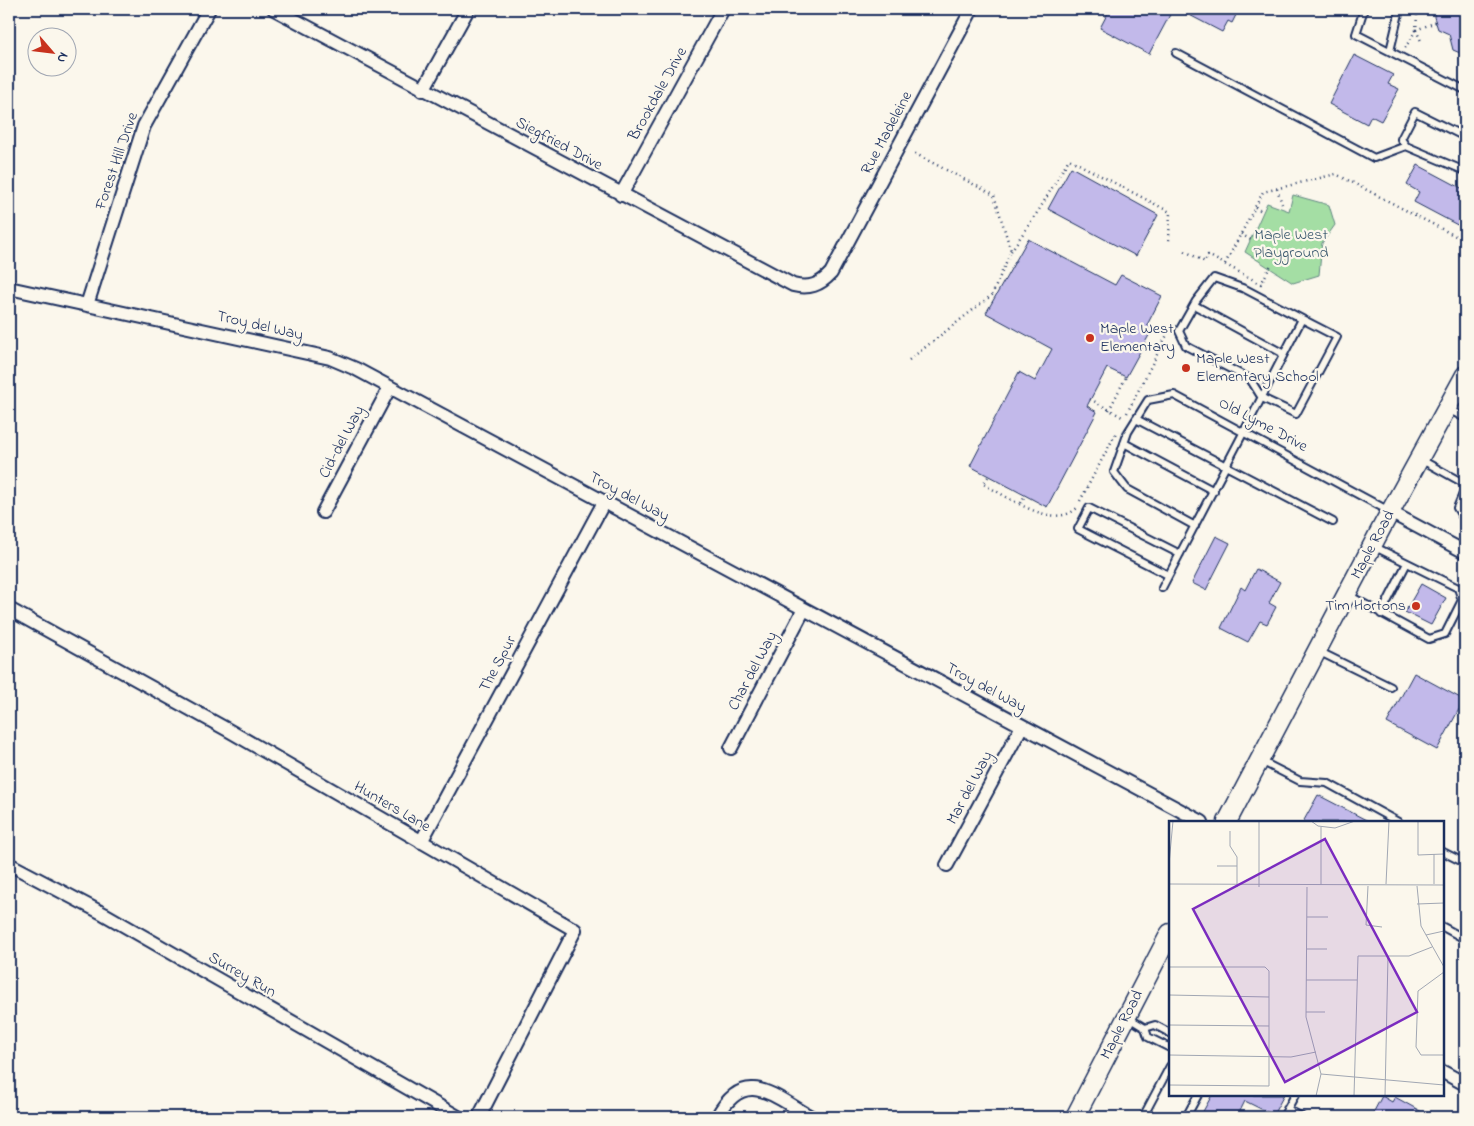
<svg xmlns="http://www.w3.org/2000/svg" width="1474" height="1126" font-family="'Indie Flower',sans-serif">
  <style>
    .green { fill: #a4dea4; stroke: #608681 }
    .building { fill: #c2b9ea; stroke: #1b2f5e }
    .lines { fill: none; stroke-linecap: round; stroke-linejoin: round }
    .service-casing { stroke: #1b2f5e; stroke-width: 10 }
    .minor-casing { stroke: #1b2f5e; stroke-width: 16 }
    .secondary-casing { stroke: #1b2f5e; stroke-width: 21 }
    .path { stroke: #1b2f5e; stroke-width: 2.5; stroke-dasharray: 1 4; stroke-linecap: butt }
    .service { stroke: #fbf7ec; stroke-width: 6 }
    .minor { stroke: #fbf7ec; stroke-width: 12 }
    .secondary { stroke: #fbf7ec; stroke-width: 18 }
    .poi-dot { fill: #c8321e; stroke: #fbf7ec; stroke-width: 2 }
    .labels { text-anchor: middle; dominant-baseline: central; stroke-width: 4.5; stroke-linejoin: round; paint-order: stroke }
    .street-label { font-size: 16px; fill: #1b2f5e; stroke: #fbf7ec }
    .park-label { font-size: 16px; fill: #3d5b70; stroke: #fbf7ec }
    .poi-label { font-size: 16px; fill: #1b2f5e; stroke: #fbf7ec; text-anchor: start }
    .inset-road { fill: none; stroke: #a1a7b3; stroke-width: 1 }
    .view { fill: #7b2cbf; fill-opacity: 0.15; stroke: #7b2cbf; stroke-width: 2.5 }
    .inset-edge { fill: none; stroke: #1b2f5e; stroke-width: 2.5 }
  </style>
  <rect width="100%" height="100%" fill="#fbf7ec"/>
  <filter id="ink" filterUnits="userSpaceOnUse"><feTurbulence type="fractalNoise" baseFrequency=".02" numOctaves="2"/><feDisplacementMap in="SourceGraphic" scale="10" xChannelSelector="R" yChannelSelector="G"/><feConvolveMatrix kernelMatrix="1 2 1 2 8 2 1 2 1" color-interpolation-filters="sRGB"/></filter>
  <g filter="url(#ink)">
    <!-- green -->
    <path class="green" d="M1293,195L1329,205L1335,225L1322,243L1319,275L1293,283L1245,252L1267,203L1289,211Z"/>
    <!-- building -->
    <path class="building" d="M1110,9H1173L1149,54L1100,28Z
      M1178,9H1239L1232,23L1228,21L1222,32Z
      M1435,9H1465V55L1453,50L1449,34L1438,29L1434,17Z
      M1354,55L1393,75L1388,84L1399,89L1381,121L1371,116L1367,124L1329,104Z
      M1418,165L1465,190V229L1414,202L1419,192L1407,185Z
      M1071,167L1158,215L1136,256L1048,209Z
      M1028,239L1115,285L1121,275L1162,296L1147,325L1153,328L1126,377L1107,368L1087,406L1097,412L1047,507L970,466L1019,372L1035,381L1052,349L986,313Z
      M1216,536L1230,543L1206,590L1192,583Z
      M1256,569L1280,582L1269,603L1276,607L1267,624L1260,621L1248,642L1221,628L1241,587L1245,590Z
      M1421,584L1446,598L1431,625L1405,612Z
      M1414,673L1464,700L1437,750L1387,723Z
      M1318,795L1370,822H1303Z
      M1212,1095H1284L1273,1115L1245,1101L1237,1117H1200Z
      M1382,1096L1392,1102L1395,1097L1431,1117H1371Z"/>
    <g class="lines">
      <defs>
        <path id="service" d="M1364,9L1356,34L1465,90
          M1390,51L1400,9
          M1176,53L1374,158L1406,146L1465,171
          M1406,146L1401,139L1415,112L1465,137
          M1194,305L1284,354
          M1448,409L1465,418
          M1136,419L1333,522
          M1124,443L1214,491
          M1420,459L1465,484
          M1465,489L1457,508L1465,521
          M1195,526L1127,489L1114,472L1128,432L1148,400L1174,395L1389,511
          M1168,575L1078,529L1089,508L1180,554
          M1162,588C1209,499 1256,409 1302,319L1337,337L1296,414L1262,398L1250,379L1186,346L1179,331L1196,301L1214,278L1245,289L1302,319
          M1348,595L1429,639L1445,634L1462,600L1458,588L1373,546
          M1381,614L1407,563
          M1318,651L1391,687
          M1261,761L1300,781L1327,783L1398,822
          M1443,852L1465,863
          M1443,927L1465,939
          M1127,1017L1145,1028
          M1170,1033L1155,1025L1145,1028L1148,1037L1168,1047L1170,1046
          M1287,1109L1302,1117
          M1143,1117L1170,1066
          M1186,1117L1198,1095
          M1283,1117L1295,1095"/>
        <path id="minor" d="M274,9L793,285C809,289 820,285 831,273L972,9
          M423,90L468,9
          M621,195L723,9
          M9,288L330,358L356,369L1202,822
          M87,305L144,126L209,9
          M323,512L390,387
          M1390,512L1465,552
          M9,609L228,730L575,930L479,1117
          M731,748L804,609
          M421,842L604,502
          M9,864L104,914L458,1117
          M947,865L1022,726
          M1443,1072L1465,1084
          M717,1117C745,1066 773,1096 811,1117"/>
        <path id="secondary" d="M1227,822L1383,525L1465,375
          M1075,1117L1170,933"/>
      </defs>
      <!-- service casing -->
      <use href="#service" class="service-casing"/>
      <!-- minor casing -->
      <use href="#minor" class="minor-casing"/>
      <!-- secondary casing -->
      <use href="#secondary" class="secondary-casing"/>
      <!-- path -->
      <path class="path" d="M1417,15L1416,30L1436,22
        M1416,30L1421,41
        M1405,48L1416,30
        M1277,189L1282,204
        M1255,207L1263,212
        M1241,234L1251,240
        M1011,251L1039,210L1069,159L1170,212L1169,241
        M1185,251L1205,262L1208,255L1261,284L1271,265
        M1225,264L1263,192L1336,174L1465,241
        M909,360L992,295L1011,251L994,195L912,152
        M1090,399L1124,418
        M1109,410L1126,377
        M1127,413L1169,331
        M988,477L983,484C1008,496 1052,531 1077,508
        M1080,501L1116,433
        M1021,503L1025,495"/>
      <!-- service -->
      <use href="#service" class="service"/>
      <!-- minor -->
      <use href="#minor" class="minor"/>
      <!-- secondary -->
      <use href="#secondary" class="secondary"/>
    </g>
  </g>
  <!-- markers -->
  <g class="poi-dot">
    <circle cx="1090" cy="338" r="5"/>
    <circle cx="1186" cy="368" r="5"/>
    <circle cx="1416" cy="606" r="5"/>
  </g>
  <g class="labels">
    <!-- street labels -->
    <g class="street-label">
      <text transform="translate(658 94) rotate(-61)">Brookdale Drive</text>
      <text transform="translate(887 133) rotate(-62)">Rue Madeleine</text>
      <text transform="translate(559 144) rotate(28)">Siegfried Drive</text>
      <text transform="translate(117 161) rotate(-71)">Forest Hill Drive</text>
      <text transform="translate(260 326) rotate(13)">Troy del Way</text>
      <text transform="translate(1263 425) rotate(28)">Old Lyme Drive</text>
      <text transform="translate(342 442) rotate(-62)">Cid-del Way</text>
      <text transform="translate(629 497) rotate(28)">Troy del Way</text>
      <text transform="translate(1373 545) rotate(-62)">Maple Road</text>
      <text transform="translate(498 664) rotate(-62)">The Spur</text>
      <text transform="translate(753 671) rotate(-62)">Char del Way</text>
      <text transform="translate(986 688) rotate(28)">Troy del Way</text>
      <text transform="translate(970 788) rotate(-62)">Mar del Way</text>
      <text transform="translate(392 807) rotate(30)">Hunters Lane</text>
      <text transform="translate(242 975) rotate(30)">Surrey Run</text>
      <text transform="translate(1122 1025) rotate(-63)">Maple Road</text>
    </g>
    <!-- park labels -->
    <g class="park-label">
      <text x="1291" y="235">Maple West<tspan x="1291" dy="18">Playground</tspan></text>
    </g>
    <!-- poi labels -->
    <g class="poi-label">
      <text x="1100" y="329">Maple West<tspan x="1100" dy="18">Elementary</tspan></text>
      <text x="1196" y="359">Maple West<tspan x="1196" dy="18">Elementary School</tspan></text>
      <text x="1406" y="606" text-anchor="end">Tim Hortons</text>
    </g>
  </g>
  <!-- overview -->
  <g transform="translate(1169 821)">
    <rect width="275" height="275" fill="#fbf7ec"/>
    <path class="inset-road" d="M90,0V66M142,0L149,5L166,7L186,0M249,0V34L275,33M152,6V64M61,10V25L68,36V66M265,33V63M0,43L4,0M48,45H68M0,63L275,64M217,63L220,0M199,65L197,104L213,106M248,65L252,105L275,146M138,66L137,196L152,253L147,275M248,83L275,82M138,96H159M257,114L275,110M138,128H158M0,146H96L100,150V265L0,264M275,151L249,170L247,226L252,234H275M137,159H188M0,174L100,176M137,191H156M0,204L100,205M0,234L122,236L147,231M152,253L275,264M185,275L189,135H240L263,126M216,275L219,135"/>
    <path class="view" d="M156,18L248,191L116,261L24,88Z"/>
    <rect width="275" height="275" class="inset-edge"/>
  </g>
  <!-- margin -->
  <rect width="1474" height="1126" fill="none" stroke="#fbf7ec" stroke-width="30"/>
  <rect x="15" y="15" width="1444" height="1096" fill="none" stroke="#1b2f5e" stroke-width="2" filter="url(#ink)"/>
  <!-- north arrow -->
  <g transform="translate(52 52) rotate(118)"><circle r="24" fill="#fbf7ec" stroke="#a1a7b3"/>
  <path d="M0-4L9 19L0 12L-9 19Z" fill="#c8321e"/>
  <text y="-8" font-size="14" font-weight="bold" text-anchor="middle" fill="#1b2f5e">N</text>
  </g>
</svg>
